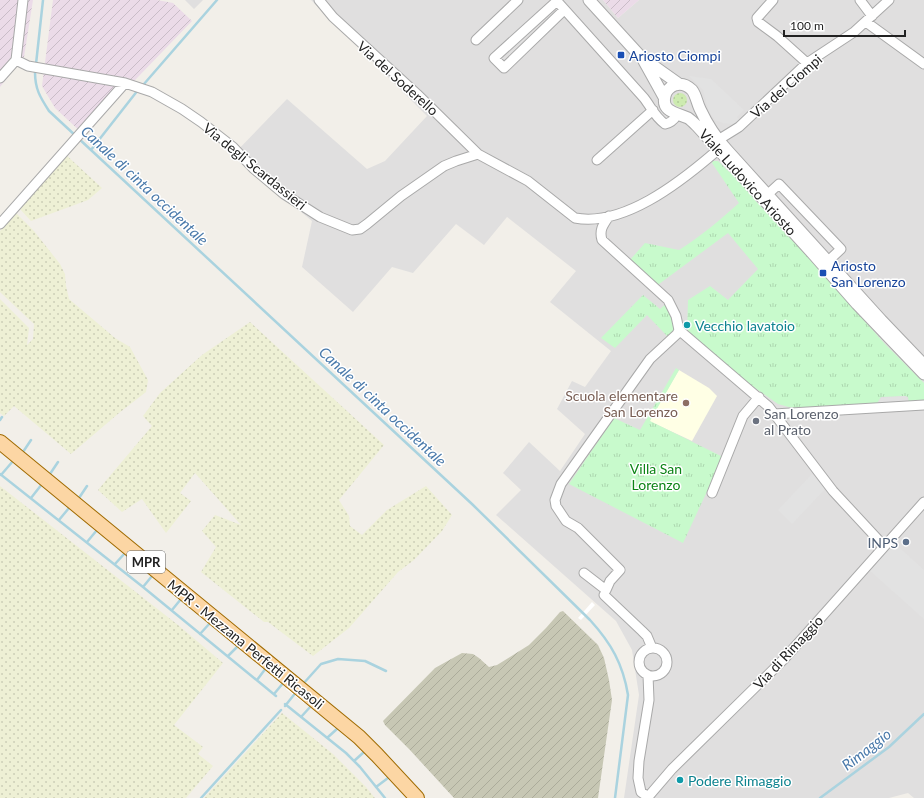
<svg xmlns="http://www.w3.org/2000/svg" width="924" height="798" font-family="Lato,sans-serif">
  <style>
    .residential { fill: #e0dfdf }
    .industrial { fill: url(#industrial-furrows) }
    .education { fill: #ffffe5 }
    .construction { fill: url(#construction-furrows) }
    .farmland { fill: url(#farmland-dots) }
    .grass { fill: url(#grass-dots) }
    .park { fill: url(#park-tufts) }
    .parking { fill: #e2e2e2 }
    .pier { fill: #fff }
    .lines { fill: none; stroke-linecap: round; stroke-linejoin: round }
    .stream { stroke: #aad3df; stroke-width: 2.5 }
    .minor-casing { stroke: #a9a9a9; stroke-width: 11 }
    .tertiary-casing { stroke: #a9a9a9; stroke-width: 13 }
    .primary-casing { stroke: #a06b00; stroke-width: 16 }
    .minor { stroke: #fff; stroke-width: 9 }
    .tertiary { stroke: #fff; stroke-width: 11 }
    .primary { stroke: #fcd6a4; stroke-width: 14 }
    .transit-dot { fill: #1a4fb4; stroke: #fff; stroke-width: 1.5 }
    .culture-dot { fill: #0f9aa8; stroke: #fff; stroke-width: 1.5 }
    .education-dot { fill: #8d6e63; stroke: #fff; stroke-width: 1.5 }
    .worship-dot { fill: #6b7280; stroke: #fff; stroke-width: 1.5 }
    .service-dot { fill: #5c6f8a; stroke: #fff; stroke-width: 1.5 }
    .labels { text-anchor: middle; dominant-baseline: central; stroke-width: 3; stroke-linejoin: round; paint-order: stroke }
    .shield { fill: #fff; stroke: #646464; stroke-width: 1 }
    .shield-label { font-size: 13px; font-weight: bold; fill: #222 }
    .transit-label { font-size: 14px; fill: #164399; stroke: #fff; text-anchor: start }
    .street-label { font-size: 14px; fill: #222; stroke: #fff }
    .culture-label { font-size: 14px; fill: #0d838f; stroke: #fff; text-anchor: start }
    .education-label { font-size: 14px; fill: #785e54; stroke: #fff; text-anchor: end }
    .worship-label { font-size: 14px; fill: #5b616d; stroke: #fff; text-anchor: start }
    .park-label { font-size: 14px; fill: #0c8416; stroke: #fff }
    .service-label { font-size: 14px; fill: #4e5e75; stroke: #fff; text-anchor: end }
    .water-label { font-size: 15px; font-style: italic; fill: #4a7aab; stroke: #fff }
  </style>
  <defs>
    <pattern id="industrial-furrows" width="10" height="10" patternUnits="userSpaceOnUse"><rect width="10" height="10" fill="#ebdbe8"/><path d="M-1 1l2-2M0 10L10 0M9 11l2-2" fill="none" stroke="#c9bcc7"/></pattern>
    <pattern id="construction-furrows" width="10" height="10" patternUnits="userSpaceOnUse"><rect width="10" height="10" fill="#c7c7b4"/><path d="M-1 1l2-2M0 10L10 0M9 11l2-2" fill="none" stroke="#abab9a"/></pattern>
    <pattern id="farmland-dots" width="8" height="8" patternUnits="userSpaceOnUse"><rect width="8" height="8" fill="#eef0d5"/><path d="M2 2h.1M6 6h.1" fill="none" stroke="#ccceb7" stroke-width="1.8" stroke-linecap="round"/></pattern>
    <pattern id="grass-dots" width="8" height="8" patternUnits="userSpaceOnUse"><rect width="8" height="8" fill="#cdebb0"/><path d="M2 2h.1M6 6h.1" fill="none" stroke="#b0c997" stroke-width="1.8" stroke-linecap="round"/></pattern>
    <pattern id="park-tufts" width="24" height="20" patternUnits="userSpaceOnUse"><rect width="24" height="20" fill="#c8facc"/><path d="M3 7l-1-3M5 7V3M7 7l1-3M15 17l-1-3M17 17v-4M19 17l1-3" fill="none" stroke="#acd6af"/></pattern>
  </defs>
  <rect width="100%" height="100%" fill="#f2efe9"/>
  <!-- residential -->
  <path class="residential" d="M185,0H203L194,9Z
    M311,0H603L618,18L639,0H924V798H914L908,793L889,798H624L639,695L632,650L616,621L496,515L521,490L503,473L529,442L560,471L585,434L557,409L572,381L585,387L611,351L550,302L576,271L507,217L484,245L456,224L413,273L392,267L353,312L302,267L312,221L233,155L287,99L367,169L385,161L427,116Z"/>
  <!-- industrial -->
  <path class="industrial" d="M0,0H33L24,57L0,87Z
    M53,0H157L173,3L192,21L83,134L55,108L42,86Z
    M603,0H639L618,18Z"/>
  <!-- education -->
  <path class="education" d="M679,370L709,388L717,396L692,441L649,421Z"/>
  <!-- construction -->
  <path class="construction" d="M563,611L598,645L604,658L609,680L612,700L598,798H454L409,749L385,725L383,721L435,668L462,653L473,654L479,658L489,667L497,665L529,645L546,628L560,612Z"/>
  <!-- farmland -->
  <path class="farmland" d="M65,154L102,188L88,200L31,221L19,208Z
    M16,213L34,231L60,264L65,274L66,286L69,299L115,338L130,347L148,380L146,392L119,413L71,454L14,406L4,416L0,413V299L29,328L27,345L33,339L34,324L0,292V231Z
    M250,322L384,445L339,500L349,516L350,526L362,535L387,510L426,486L452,515L442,531L414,560L398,572L349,628L313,656L268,622H264L201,572L216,547L202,531L215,515L241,525L195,473L180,493L191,501L166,533L142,499L122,512L98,490L152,426L143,416L160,393L202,355Z
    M0,486L178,625L223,663L174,725L203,747L198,754L213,766L186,798H0Z
    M282,713L333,754L366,787L375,798H204Z"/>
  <!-- grass -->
  <path class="grass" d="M673 100a7 7 0 1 1 14 0a7 7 0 1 1-14 0Z"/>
  <!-- park -->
  <path class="park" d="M713,161H718L726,169L740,181L754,199L808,257L885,344L924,383V402L909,403L908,397L905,396L881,397L876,405H834L796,409L778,404L748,383L687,333L688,300L710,286L728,300L758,269L728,233L655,287L629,261L645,243L679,250C701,236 720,220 739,203L712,163Z
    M643,295L660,309L667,303L676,329L667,336L647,315L615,348L601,338Z
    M676,368L679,370L650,421L723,457L683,543L569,484L614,418L640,430Z"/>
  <!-- parking -->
  <path class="parking" d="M689,76L711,79L744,110L737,117L741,122L732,127L731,124L723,123L715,120L709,112L703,90Z
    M905,396L907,397L908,401L878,403L881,398Z
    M812,474L826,488L792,524L778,510Z
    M893,542L924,570V619L868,569Z"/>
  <!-- pier -->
  <path class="pier" d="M592,602L595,605L581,620L578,618Z
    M296,676L315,690L304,703L286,689Z"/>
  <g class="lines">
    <!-- stream -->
    <path class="stream" d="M36,64L43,0
      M35,72C35,89 40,97 49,111L472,504L590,620C611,643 623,664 628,695L615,798
      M144,84L217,0
      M91,150L138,90
      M0,420L2,417
      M23,452L31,440
      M0,474L143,587L276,696
      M50,474L58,462
      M1,475L13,461
      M31,498L42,484
      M79,498L87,486
      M59,520L69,508
      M87,542L97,530
      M115,564L125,553
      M143,587L152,576
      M172,610L181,599
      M200,634L210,623
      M228,656L239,645
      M257,680L266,668
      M303,684L321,664L338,659L365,661L386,671
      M274,694L284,682
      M285,704L346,753L360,767L385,798
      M285,706L297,691
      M301,717L311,706
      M327,738L338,728
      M354,761L364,752
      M376,787L388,778
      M201,798L281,710
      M820,798L889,747L924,714"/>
    <defs>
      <path id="minor" d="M319,0L333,17L417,94L478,154
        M556,0L644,98C651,107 655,117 665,124C671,123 674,120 677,115
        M773,0L757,18L758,22L777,36L807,63
        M860,0L872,16
        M557,1L494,58L504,68L564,10
        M866,22L924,64
        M476,40L518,0
        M16,60L28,66L125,83L152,92L182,109L201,122L233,147L253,168L284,194L320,217L352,230L360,229L367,224L401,196L444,166L456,161L478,154L528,181L575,218C623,227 679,183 713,154
        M16,60L23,0
        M0,78L16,60
        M718,140L739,127L807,63L854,32L889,0
        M597,160L653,110
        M767,195L779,184L841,249L826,263L823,261
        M609,216C603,225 599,230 602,240L668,300L676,316L679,330L769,407L833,491L884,546
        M0,224L125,83
        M774,414L924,405
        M712,493L743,416L759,397
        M584,573L606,590L610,581L620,570L578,528L566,521L556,506L555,500L561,484L650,359L677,334L679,330
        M604,595L642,631L647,636L652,648
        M639 662a14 14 0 1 1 28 0a14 14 0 1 1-28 0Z
        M648,675L649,700L639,761L638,778L641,792L648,797L672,769L784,659L924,502"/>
      <path id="tertiary" d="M589,0L641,57L679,84
        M644,61L664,97
        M924,365L881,320L727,150C716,138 707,124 700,109C697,103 696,95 692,90C687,85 681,83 675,85C670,87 666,91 665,96C661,112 677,113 688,118C691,120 694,123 697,126L814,255L857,304L924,374"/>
      <path id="primary" d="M0,442L359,737L377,755L417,798"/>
    </defs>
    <!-- minor casing -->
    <use href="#minor" class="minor-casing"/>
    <!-- tertiary casing -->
    <use href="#tertiary" class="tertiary-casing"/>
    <!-- primary casing -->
    <use href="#primary" class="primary-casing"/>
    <!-- minor -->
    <use href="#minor" class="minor"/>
    <!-- tertiary -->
    <use href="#tertiary" class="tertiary"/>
    <!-- primary -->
    <use href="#primary" class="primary"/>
  </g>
  <!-- markers -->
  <g class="transit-dot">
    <rect x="617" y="51" width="8" height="8" rx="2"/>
    <rect x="819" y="269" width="8" height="8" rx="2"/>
  </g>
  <g class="culture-dot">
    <circle cx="687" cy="325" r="4"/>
    <circle cx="680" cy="780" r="4"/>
  </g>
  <circle class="education-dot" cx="686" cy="403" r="4"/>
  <circle class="worship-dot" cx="756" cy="421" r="4"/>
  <circle class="service-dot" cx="906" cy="542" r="4"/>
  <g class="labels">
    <!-- shield labels -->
    <rect class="shield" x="127" y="551" width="38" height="22" rx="3"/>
    <g class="shield-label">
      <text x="146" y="562">MPR</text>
    </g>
    <!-- transit labels -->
    <g class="transit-label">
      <text x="629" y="55">Ariosto Ciompi</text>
      <text x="831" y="265">Ariosto<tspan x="831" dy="16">San Lorenzo</tspan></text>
    </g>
    <!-- street labels -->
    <g class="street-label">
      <text transform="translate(398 78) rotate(42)">Via del Soderello</text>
      <text transform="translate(786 86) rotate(-41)">Via dei Ciompi</text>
      <text transform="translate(255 166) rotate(39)">Via degli Scardassieri</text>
      <text transform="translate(748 182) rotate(48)">Viale Ludovico Ariosto</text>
      <text transform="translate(246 644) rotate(39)">MPR - Mezzana Perfetti Ricasoli</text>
      <text transform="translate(788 652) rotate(-47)">Via di Rimaggio</text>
    </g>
    <!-- culture labels -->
    <g class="culture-label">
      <text x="695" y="325">Vecchio lavatoio</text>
      <text x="688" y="780">Podere Rimaggio</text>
    </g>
    <!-- education labels -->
    <g class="education-label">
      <text x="678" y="395">Scuola elementare<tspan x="678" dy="16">San Lorenzo</tspan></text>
    </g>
    <!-- worship labels -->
    <g class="worship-label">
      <text x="764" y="413">San Lorenzo<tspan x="764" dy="16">al Prato</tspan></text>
    </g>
    <!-- park labels -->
    <g class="park-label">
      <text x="656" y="468">Villa San<tspan x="656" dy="16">Lorenzo</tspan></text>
    </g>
    <!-- service labels -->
    <g class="service-label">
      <text x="898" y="542">INPS</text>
    </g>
    <!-- water labels -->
    <g class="water-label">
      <text transform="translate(145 185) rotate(43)">Canale di cinta occidentale</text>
      <text transform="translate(383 406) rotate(43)">Canale di cinta occidentale</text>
      <text transform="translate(866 749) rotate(-38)">Rimaggio</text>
    </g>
  </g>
  <!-- scale -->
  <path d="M784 30v6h121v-6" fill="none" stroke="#222222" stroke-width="2"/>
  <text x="790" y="30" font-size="12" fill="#222222" stroke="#ffffff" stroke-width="3" paint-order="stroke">100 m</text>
</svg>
